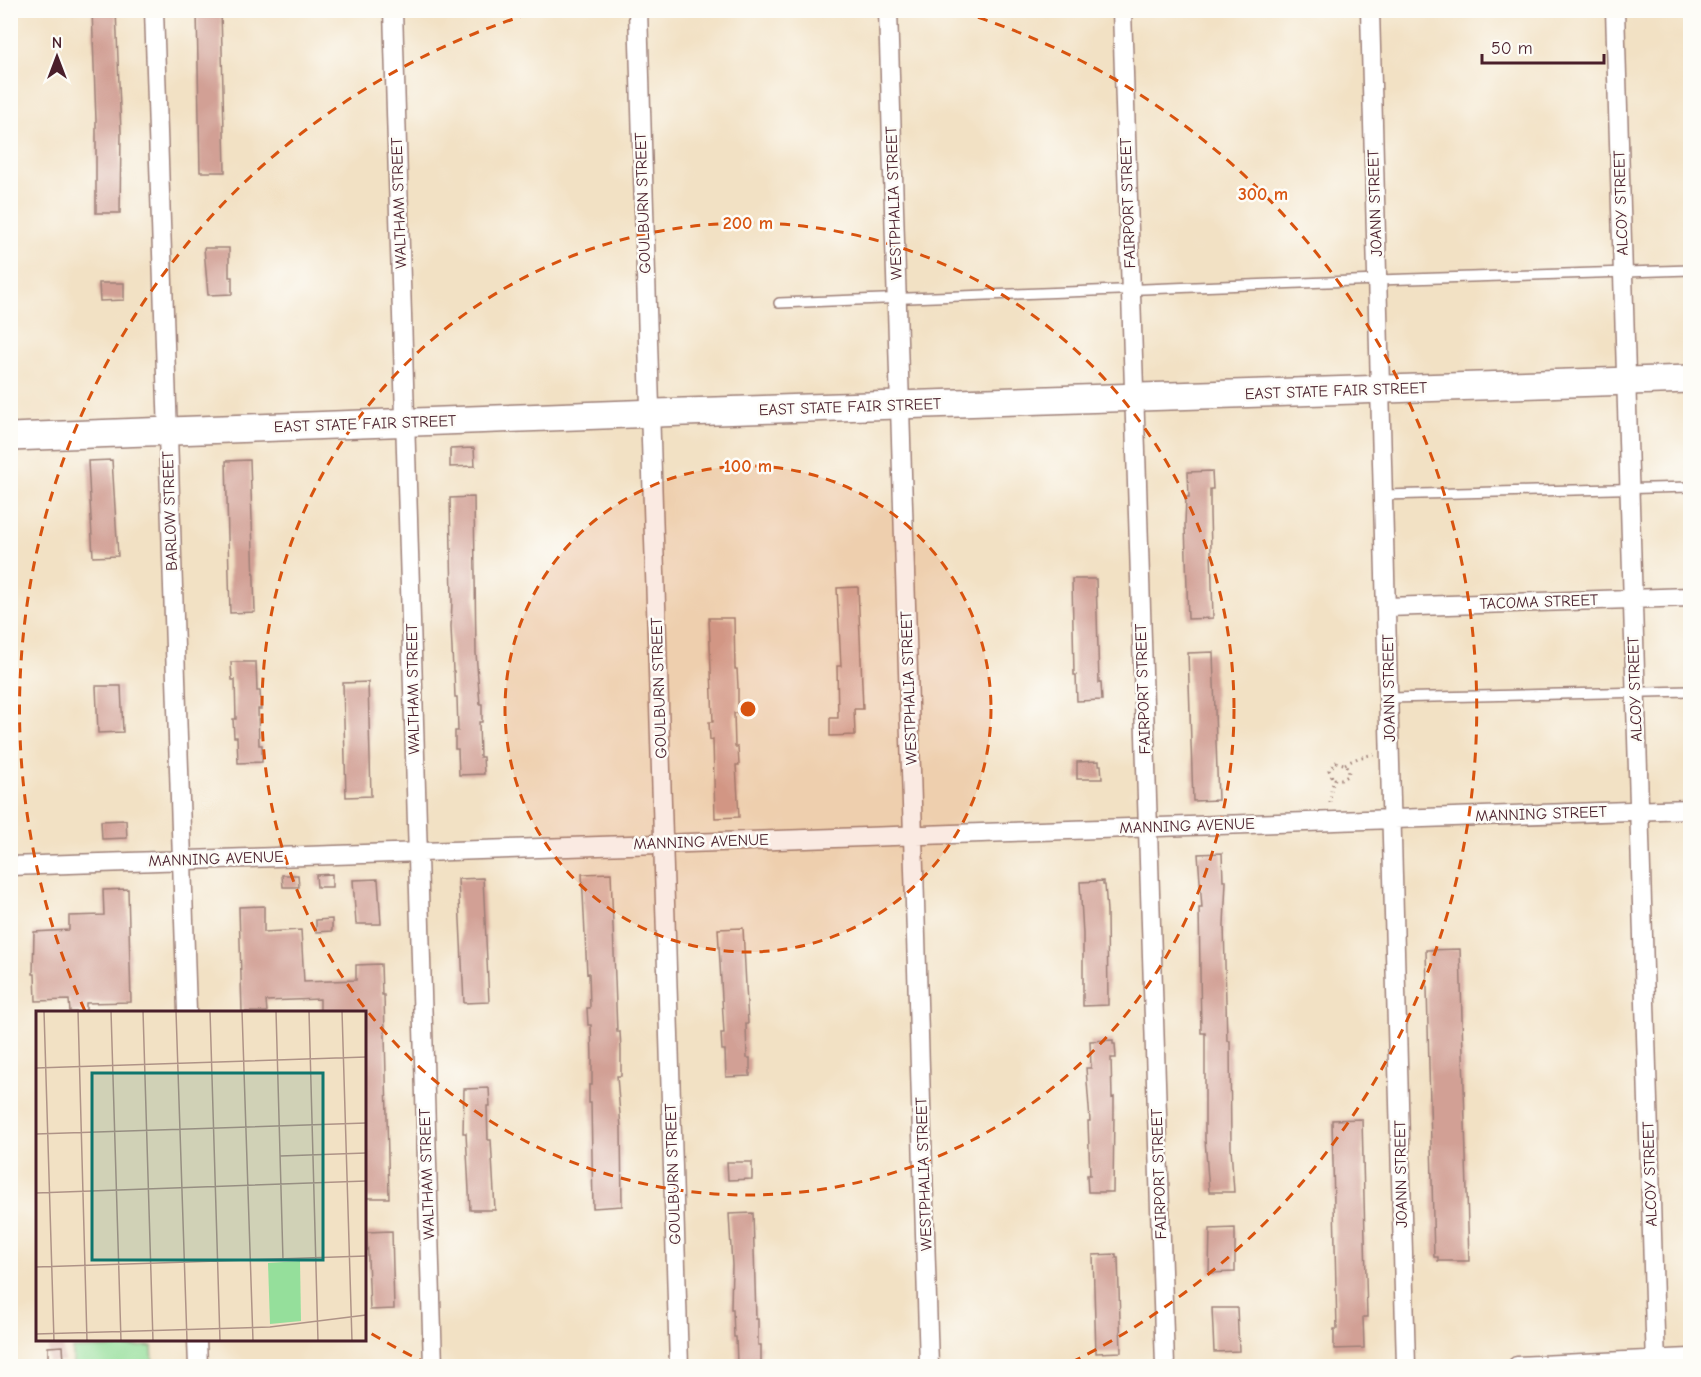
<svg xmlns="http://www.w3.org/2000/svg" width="1701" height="1377" font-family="'Comic Neue',sans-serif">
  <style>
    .green { fill: #95df9b; stroke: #707f63; stroke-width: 1.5 }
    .building { fill: #d2a095 }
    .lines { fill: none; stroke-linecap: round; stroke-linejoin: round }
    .lane-casing { stroke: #9e8078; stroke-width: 12 }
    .street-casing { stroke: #9e8078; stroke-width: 21 }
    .secondary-casing { stroke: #9e8078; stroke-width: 30 }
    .path { stroke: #9e8078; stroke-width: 3; stroke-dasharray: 1.5 4.5; stroke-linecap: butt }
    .lane { stroke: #fff; stroke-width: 9 }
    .street { stroke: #fff; stroke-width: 18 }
    .secondary { stroke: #fff; stroke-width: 27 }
    .ring { fill: none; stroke: #d8530f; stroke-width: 3; stroke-dasharray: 10 8 }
    .labels { text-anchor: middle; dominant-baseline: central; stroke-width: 5; stroke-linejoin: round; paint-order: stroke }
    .street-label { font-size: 16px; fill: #4a1f2b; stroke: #fdfcf7 }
    .inset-road { fill: none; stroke: #af9387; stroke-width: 1.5 }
    .view { fill: #0f766e; fill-opacity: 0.15; stroke: #0f766e; stroke-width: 3 }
    .inset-edge { fill: none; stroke: #4a1f2b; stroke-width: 3 }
    .centre { fill: #d8530f; stroke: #fdfcf7; stroke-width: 3 }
    .ring-label { font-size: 18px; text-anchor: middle; font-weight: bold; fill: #d8530f; stroke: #fdfcf7; stroke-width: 5; stroke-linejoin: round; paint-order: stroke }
  </style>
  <rect width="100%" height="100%" fill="#fdfcf7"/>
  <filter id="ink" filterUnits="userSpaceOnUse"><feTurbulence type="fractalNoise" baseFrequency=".0167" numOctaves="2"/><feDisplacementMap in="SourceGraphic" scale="12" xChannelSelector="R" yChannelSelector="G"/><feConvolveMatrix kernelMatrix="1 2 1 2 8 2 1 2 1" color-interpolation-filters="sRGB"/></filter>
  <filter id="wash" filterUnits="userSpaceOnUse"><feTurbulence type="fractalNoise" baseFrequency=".008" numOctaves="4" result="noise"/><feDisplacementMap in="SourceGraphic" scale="24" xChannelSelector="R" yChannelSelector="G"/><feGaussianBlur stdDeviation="1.35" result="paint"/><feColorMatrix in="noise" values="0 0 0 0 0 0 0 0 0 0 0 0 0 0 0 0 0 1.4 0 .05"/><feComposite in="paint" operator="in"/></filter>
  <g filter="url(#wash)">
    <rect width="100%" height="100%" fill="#f2e1c4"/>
    <!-- green -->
    <path class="green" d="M152,1346L153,1366H73V1349Z"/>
    <g id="blocks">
      <!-- building -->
      <path class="building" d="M92,10H116L121,133L120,213H96V120Z
        M197,10H221L225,172H200Z
        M204,248H229V277H232V294L208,295Z
        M99,283H124V300L100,301Z
        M474,448L475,466L450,467V449Z
        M112,460L118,556L93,557L88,461Z
        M250,460L255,612L230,613L226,461Z
        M1212,471L1213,489H1210V514L1213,618L1188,619L1185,524L1186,497H1189L1188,472Z
        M474,497L476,653L480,704H482V722H479L480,757H483L484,774L459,775L458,749H455V731H458L457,697H455L454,671H453L451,627L452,601L450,498Z
        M1072,579H1096L1099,683H1101L1102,700L1077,701L1076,675H1074Z
        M858,587L863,709H854L855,735L830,736V718H838L837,666H841L837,588Z
        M709,618H734L735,669H737L738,687V713H734L735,747H738L739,765H736L739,817L715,818L713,739L710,740L709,722H713Z
        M1213,652L1218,800L1193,801L1188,653Z
        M231,662H256L257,691H260L261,709H258L259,745H262V762L238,763L237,737H234L233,719H236L235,680H232Z
        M368,682L371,796L346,797L343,683Z
        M96,686H121L123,732L98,733Z
        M1099,761V765H1101L1102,779H1077V762Z
        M126,820L127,838L102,839L101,821Z
        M1222,853L1223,881H1226L1224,925L1227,1041H1230L1231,1148L1234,1192H1209L1205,1139V1033H1201L1199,908H1202L1198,854Z
        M611,873L617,1032H620L621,1050V1076H617L621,1128L622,1206L593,1208L591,1103H589V1085H592V1059L591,1025H588L587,1008H590L589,973L587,974L582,874Z
        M332,874V887H317L316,875Z
        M282,875H298L299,887H283Z
        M483,878L489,1002L464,1003L458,879Z
        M378,879L381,924H356L353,880Z
        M1103,881V885H1105L1107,911L1108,1005L1083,1006V934L1080,882Z
        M128,889L131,1002L86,1003V1012H70L69,1000L36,1001L35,974H33L34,932L69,930V916L104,915L103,890Z
        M264,906V932L301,930L304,982L356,980V965L381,964L382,995H384L389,1198H364V1012H320V999L266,1001L267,1012H242L239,907Z
        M332,919V931L316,932V920Z
        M743,928L748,1024H746L747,1058H750V1076L726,1077L725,1050H722L721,1033H724L718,929Z
        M1460,949L1469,1261H1438V1257H1434L1426,950Z
        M1113,1040V1044H1115L1116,1058H1111L1112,1098L1114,1097V1111L1113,1192H1088L1087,1175H1090L1088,1121H1090L1086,1068H1091L1090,1041Z
        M489,1088L490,1106H487L488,1140H491L495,1210H470L466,1133H463L464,1089Z
        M1362,1119L1367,1317H1363L1364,1348L1334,1349V1329H1337L1332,1120Z
        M727,1162H752V1179L728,1180Z
        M753,1213L756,1319H758V1345H761V1362L737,1363L736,1337H734L733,1309H731L732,1265L729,1214Z
        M1235,1228V1272L1209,1273L1210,1229Z
        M392,1231L394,1309L370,1310L367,1232Z
        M1116,1254V1258H1118L1121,1352L1096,1353L1093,1255Z
        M1212,1308H1237L1239,1351L1214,1352Z
        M63,1346L64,1362L48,1363V1347Z"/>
    </g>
  </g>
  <g filter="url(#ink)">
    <use href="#blocks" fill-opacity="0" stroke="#9e8078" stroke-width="1.5"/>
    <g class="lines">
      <defs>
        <path id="lane" d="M779,303L1378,280L1690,270
          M1384,495L1690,487
          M1389,698L1690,691"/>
        <path id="street" d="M154,10L187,1012
          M393,10L433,1366
          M638,10L679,1366
          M888,10L929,1366
          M1122,10L1165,1366
          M1370,10L1406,1366
          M1615,10L1656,1366
          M1387,607L1690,597
          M10,866L1690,809
          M197,1340L198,1366
          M1517,1366L1690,1358"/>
        <path id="secondary" d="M10,437L684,412L1690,379"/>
      </defs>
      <!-- lane casing -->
      <use href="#lane" class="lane-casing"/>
      <!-- street casing -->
      <use href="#street" class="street-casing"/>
      <!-- secondary casing -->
      <use href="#secondary" class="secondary-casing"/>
      <!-- path -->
      <path class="path" d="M1345,764L1358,758L1374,754
        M1330,803L1331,789L1335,779H1343L1348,776L1349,771L1347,765L1336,762L1329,770L1332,777L1335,779"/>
      <!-- lane -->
      <use href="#lane" class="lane"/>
      <!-- street -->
      <use href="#street" class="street"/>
      <!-- secondary -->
      <use href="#secondary" class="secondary"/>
    </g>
  </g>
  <!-- distance rings -->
  <circle cx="748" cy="709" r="243" fill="#d8530f" fill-opacity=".12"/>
  <g class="ring">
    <circle cx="748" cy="709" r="243"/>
    <circle cx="748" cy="709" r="486"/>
    <path d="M428 1364A729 729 0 0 1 367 1331M85 1011A729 729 0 0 1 535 12M961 12A729 729 0 0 1 1068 1364"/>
  </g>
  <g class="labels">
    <!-- street labels -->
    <g class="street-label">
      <text transform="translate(399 203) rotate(-92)">WALTHAM STREET</text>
      <text transform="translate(643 203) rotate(-92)">GOULBURN STREET</text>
      <text transform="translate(894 203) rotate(-92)">WESTPHALIA STREET</text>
      <text transform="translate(1128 203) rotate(-92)">FAIRPORT STREET</text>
      <text transform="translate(1375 203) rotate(-92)">JOANN STREET</text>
      <text transform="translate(1621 203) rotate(-92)">ALCOY STREET</text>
      <text transform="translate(1336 391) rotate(-2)">EAST STATE FAIR STREET</text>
      <text transform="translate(850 407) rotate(-2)">EAST STATE FAIR STREET</text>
      <text transform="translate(365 424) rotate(-2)">EAST STATE FAIR STREET</text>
      <text transform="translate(170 511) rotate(-92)">BARLOW STREET</text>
      <text transform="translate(1539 602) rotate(-2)">TACOMA STREET</text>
      <text transform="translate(659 688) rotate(-92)">GOULBURN STREET</text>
      <text transform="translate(909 688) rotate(-92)">WESTPHALIA STREET</text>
      <text transform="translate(1389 688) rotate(-91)">JOANN STREET</text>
      <text transform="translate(413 689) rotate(-91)">WALTHAM STREET</text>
      <text transform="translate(1143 689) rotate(-92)">FAIRPORT STREET</text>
      <text transform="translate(1635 689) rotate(-92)">ALCOY STREET</text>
      <text transform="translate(1541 814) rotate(-2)">MANNING STREET</text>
      <text transform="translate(1187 826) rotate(-2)">MANNING AVENUE</text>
      <text transform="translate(701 842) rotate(-2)">MANNING AVENUE</text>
      <text transform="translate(216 859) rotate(-2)">MANNING AVENUE</text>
      <text transform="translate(427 1174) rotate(-92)">WALTHAM STREET</text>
      <text transform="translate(673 1174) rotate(-92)">GOULBURN STREET</text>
      <text transform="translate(924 1174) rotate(-92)">WESTPHALIA STREET</text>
      <text transform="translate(1159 1174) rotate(-92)">FAIRPORT STREET</text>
      <text transform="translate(1401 1174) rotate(-91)">JOANN STREET</text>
      <text transform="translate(1650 1174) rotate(-92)">ALCOY STREET</text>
    </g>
  </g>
  <!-- overview -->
  <g transform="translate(36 1011)">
    <rect width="330" height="330" fill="#f2e1c4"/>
    <path d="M264,250L265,310L234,313L232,252Z" fill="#95df9b"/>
    <path class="inset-road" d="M8,0L18,330M42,0L51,330M75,0L85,330M107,0L117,330M140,0L151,330M174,0L184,330M206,0L217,330M240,0L247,249M273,0L282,330M306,0L316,330M0,57L330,46M0,123L330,112M244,145L330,142M0,182L330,170M0,256L330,245M0,323L234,316L330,304"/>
    <path class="view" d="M56,62H287V249H56Z"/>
    <rect width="330" height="330" class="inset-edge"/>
  </g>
  <circle cx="748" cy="709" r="9" class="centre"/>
  <g class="ring-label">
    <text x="1263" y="200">300 m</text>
    <text x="748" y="229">200 m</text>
    <text x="748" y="472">100 m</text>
  </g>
  <!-- margin -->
  <rect width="1701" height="1377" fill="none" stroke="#fdfcf7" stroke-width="36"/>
  <!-- north arrow -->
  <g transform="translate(57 57)" stroke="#fdfcf7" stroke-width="4.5" paint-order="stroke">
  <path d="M0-4.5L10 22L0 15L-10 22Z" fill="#4a1f2b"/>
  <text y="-9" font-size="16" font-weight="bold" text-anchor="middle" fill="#4a1f2b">N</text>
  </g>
  <!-- scale -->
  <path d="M1482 54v9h122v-9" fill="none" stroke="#4a1f2b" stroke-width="3"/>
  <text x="1491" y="54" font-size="18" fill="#4a1f2b" stroke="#fdfcf7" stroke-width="4.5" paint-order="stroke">50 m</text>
</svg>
